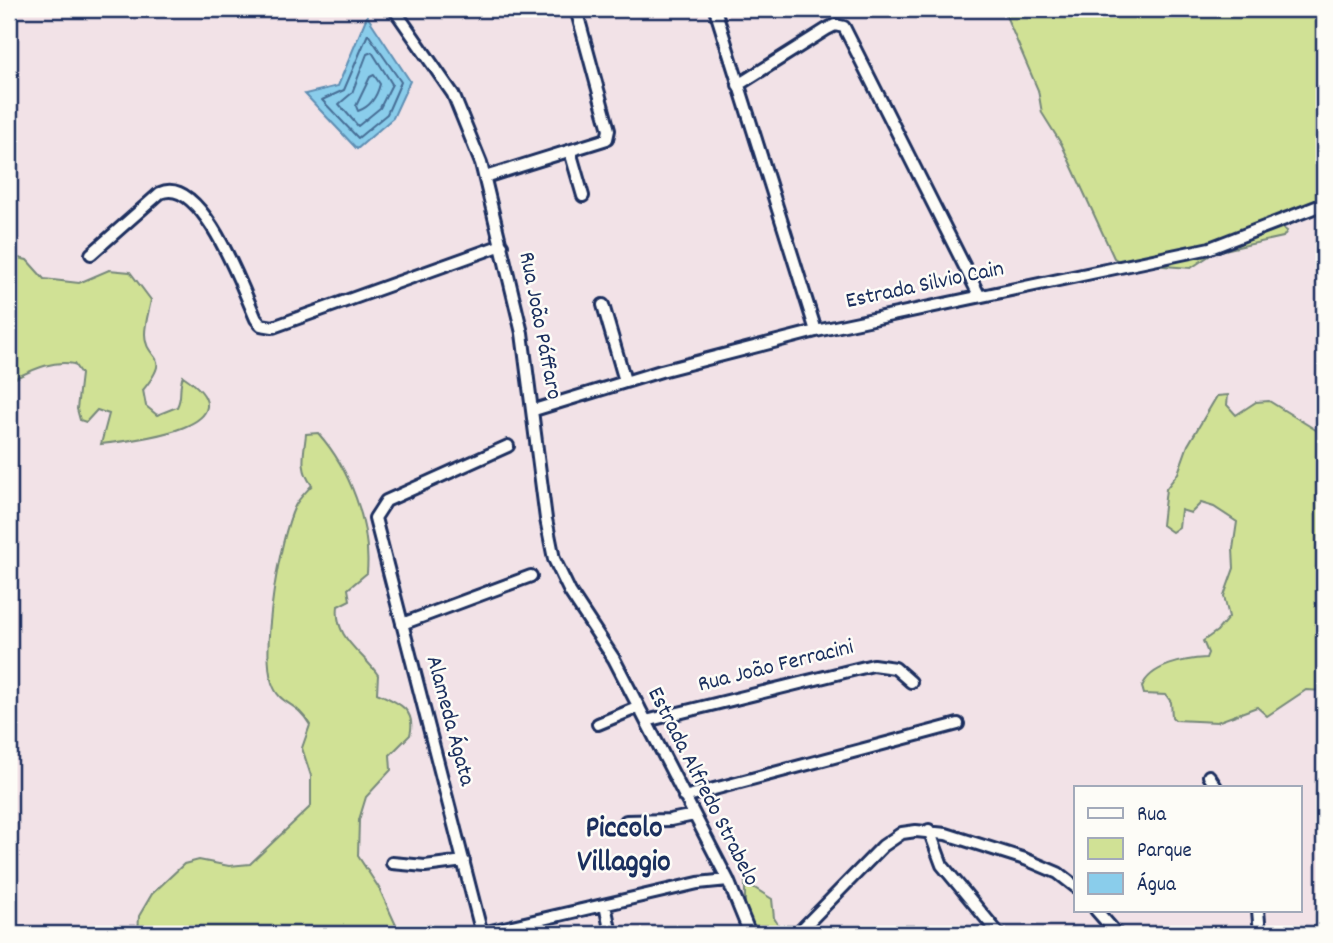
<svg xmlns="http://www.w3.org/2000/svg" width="1333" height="943" font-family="Dekko,sans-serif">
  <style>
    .green { fill: #d0e195; stroke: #76887a; stroke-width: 2 }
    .water { fill: #8acdeb; stroke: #5e8eb3; stroke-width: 2 }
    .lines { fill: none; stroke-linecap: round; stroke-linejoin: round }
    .shore { stroke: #476e96; stroke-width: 2 }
    .minor-casing { stroke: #1b2f5e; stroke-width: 16 }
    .minor { stroke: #fdfcf7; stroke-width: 10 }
    .labels { text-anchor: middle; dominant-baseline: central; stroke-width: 5; stroke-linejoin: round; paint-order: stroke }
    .street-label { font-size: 23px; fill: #1b2f5e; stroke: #fdfcf7 }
    .district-label { font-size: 30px; font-weight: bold; fill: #1b2f5e; stroke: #fdfcf7 }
  </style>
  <rect width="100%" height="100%" fill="#f2e2e7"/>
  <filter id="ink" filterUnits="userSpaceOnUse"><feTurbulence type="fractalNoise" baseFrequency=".0143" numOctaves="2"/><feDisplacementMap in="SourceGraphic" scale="14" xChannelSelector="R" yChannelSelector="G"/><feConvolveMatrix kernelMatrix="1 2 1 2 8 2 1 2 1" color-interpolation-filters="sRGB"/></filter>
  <g filter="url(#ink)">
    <!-- green -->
    <path class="green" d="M1003,9H1324V207L1277,224L1287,231L1283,237L1215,252L1191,268L1122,263L1114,258L1062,145L1042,113L1038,90Z
      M14,257L27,260L44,279L79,283L109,270L130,272L151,300C149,311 145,323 145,334C145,362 174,352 143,390L146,406L157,415L177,407C183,396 178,387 183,376C258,426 137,440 101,444L109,414L97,410L86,422L80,420L77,409L81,374L74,364C51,359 29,372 9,381V265Z
      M1228,395L1227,405L1236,415L1256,402L1269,401L1324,435V691L1306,690L1267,716L1257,707L1217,722L1175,720L1172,717L1171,702L1166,695L1144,694L1142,687C1150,665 1186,659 1206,658L1208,653L1203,641L1217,631L1229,617L1224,596L1234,568L1233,549L1237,522L1214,507L1201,503L1191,513L1181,510L1179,527L1172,532L1162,525L1166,489L1178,473L1188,445L1217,396Z
      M318,433C350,469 371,524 367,573L348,589L350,600L338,606C334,639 363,652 378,675L377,693C397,702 417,709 410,735L390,755L391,770L366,797L359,820L358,856L379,888L400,934H138L139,916L152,894L184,864L199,860L229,866L250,864L311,806V776L302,748L310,725C296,700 280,707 272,683C261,648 279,540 295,506C299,498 307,491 312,485C299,469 304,454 306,434Z
      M745,882L772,899L774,918L784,934H751L745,909Z"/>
    <!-- water -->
    <path class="water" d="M367,16L410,81L393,118L357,149L305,94L338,86Z"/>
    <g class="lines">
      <!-- shore -->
      <path class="shore" d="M368,34L401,82L387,114L358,138L322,100L344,90Z
        M372,52L392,84L380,108L358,126L339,104L352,93L367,54Z
        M374,75L380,84C377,96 370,107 358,111L356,106L370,77Z"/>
      <defs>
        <path id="minor" d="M394,9L453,94L481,163L522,333L546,519L554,559L570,592L614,659L646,721L728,880L750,934
          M715,9L816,331
          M738,85L827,29L835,25L844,27L979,295
          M570,151L583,196
          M485,177L607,139L609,130L576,9
          M91,254L160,193C202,174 243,290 256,319L261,325L273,327L502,245
          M603,305L625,381
          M534,410L661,371L816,331L1210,248L1324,204
          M402,624L531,576
          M646,721L873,665L895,668L911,682
          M598,724L639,707
          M1209,776L1216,787
          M684,797L958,724
          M626,821L670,820L694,815
          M929,830L942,865L999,934
          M392,863L425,866L464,861
          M605,905L611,934
          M1096,910L1117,934
          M1258,910L1260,934
          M801,930L883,846L902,833L916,831L946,834L1025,859L1058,873L1076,887
          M482,933L698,883L728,880
          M482,934L375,518L386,501L508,446"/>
      </defs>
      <!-- minor casing -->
      <use href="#minor" class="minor-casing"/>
      <!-- minor -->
      <use href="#minor" class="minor"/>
    </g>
  </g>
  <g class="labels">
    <!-- street labels -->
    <g class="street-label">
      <text transform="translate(925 286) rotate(-12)">Estrada Silvio Cain</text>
      <text transform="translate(539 326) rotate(79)">Rua João Páffaro</text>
      <text transform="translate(776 667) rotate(-14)">Rua João Ferracini</text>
      <text transform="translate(449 721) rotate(75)">Alameda Ágata</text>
      <text transform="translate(702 787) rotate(63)">Estrada Alfredo Strabelo</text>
    </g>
    <!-- district labels -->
    <g class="district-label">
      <text x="624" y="830">Piccolo<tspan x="624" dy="34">Villaggio</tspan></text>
    </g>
  </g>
  <!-- margin -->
  <rect width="1333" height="943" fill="none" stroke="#fdfcf7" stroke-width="35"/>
  <rect x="18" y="18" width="1298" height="908" fill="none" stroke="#1b2f5e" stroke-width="2.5" filter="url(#ink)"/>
  <!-- legend -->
  <rect x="1074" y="786" width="228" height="126" fill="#fdfcf7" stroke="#a3aaba" stroke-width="2"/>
  <rect x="1088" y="808" width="35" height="10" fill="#fdfcf7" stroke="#a3aaba" stroke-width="2"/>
  <text x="1137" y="820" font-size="21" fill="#1b2f5e">Rua</text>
  <rect x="1088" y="838" width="35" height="21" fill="#d0e195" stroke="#a3aaba" stroke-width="2"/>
  <text x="1137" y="856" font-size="21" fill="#1b2f5e">Parque</text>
  <rect x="1088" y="873" width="35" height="21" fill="#8acdeb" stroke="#a3aaba" stroke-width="2"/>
  <text x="1137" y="890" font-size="21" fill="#1b2f5e">Água</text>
</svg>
